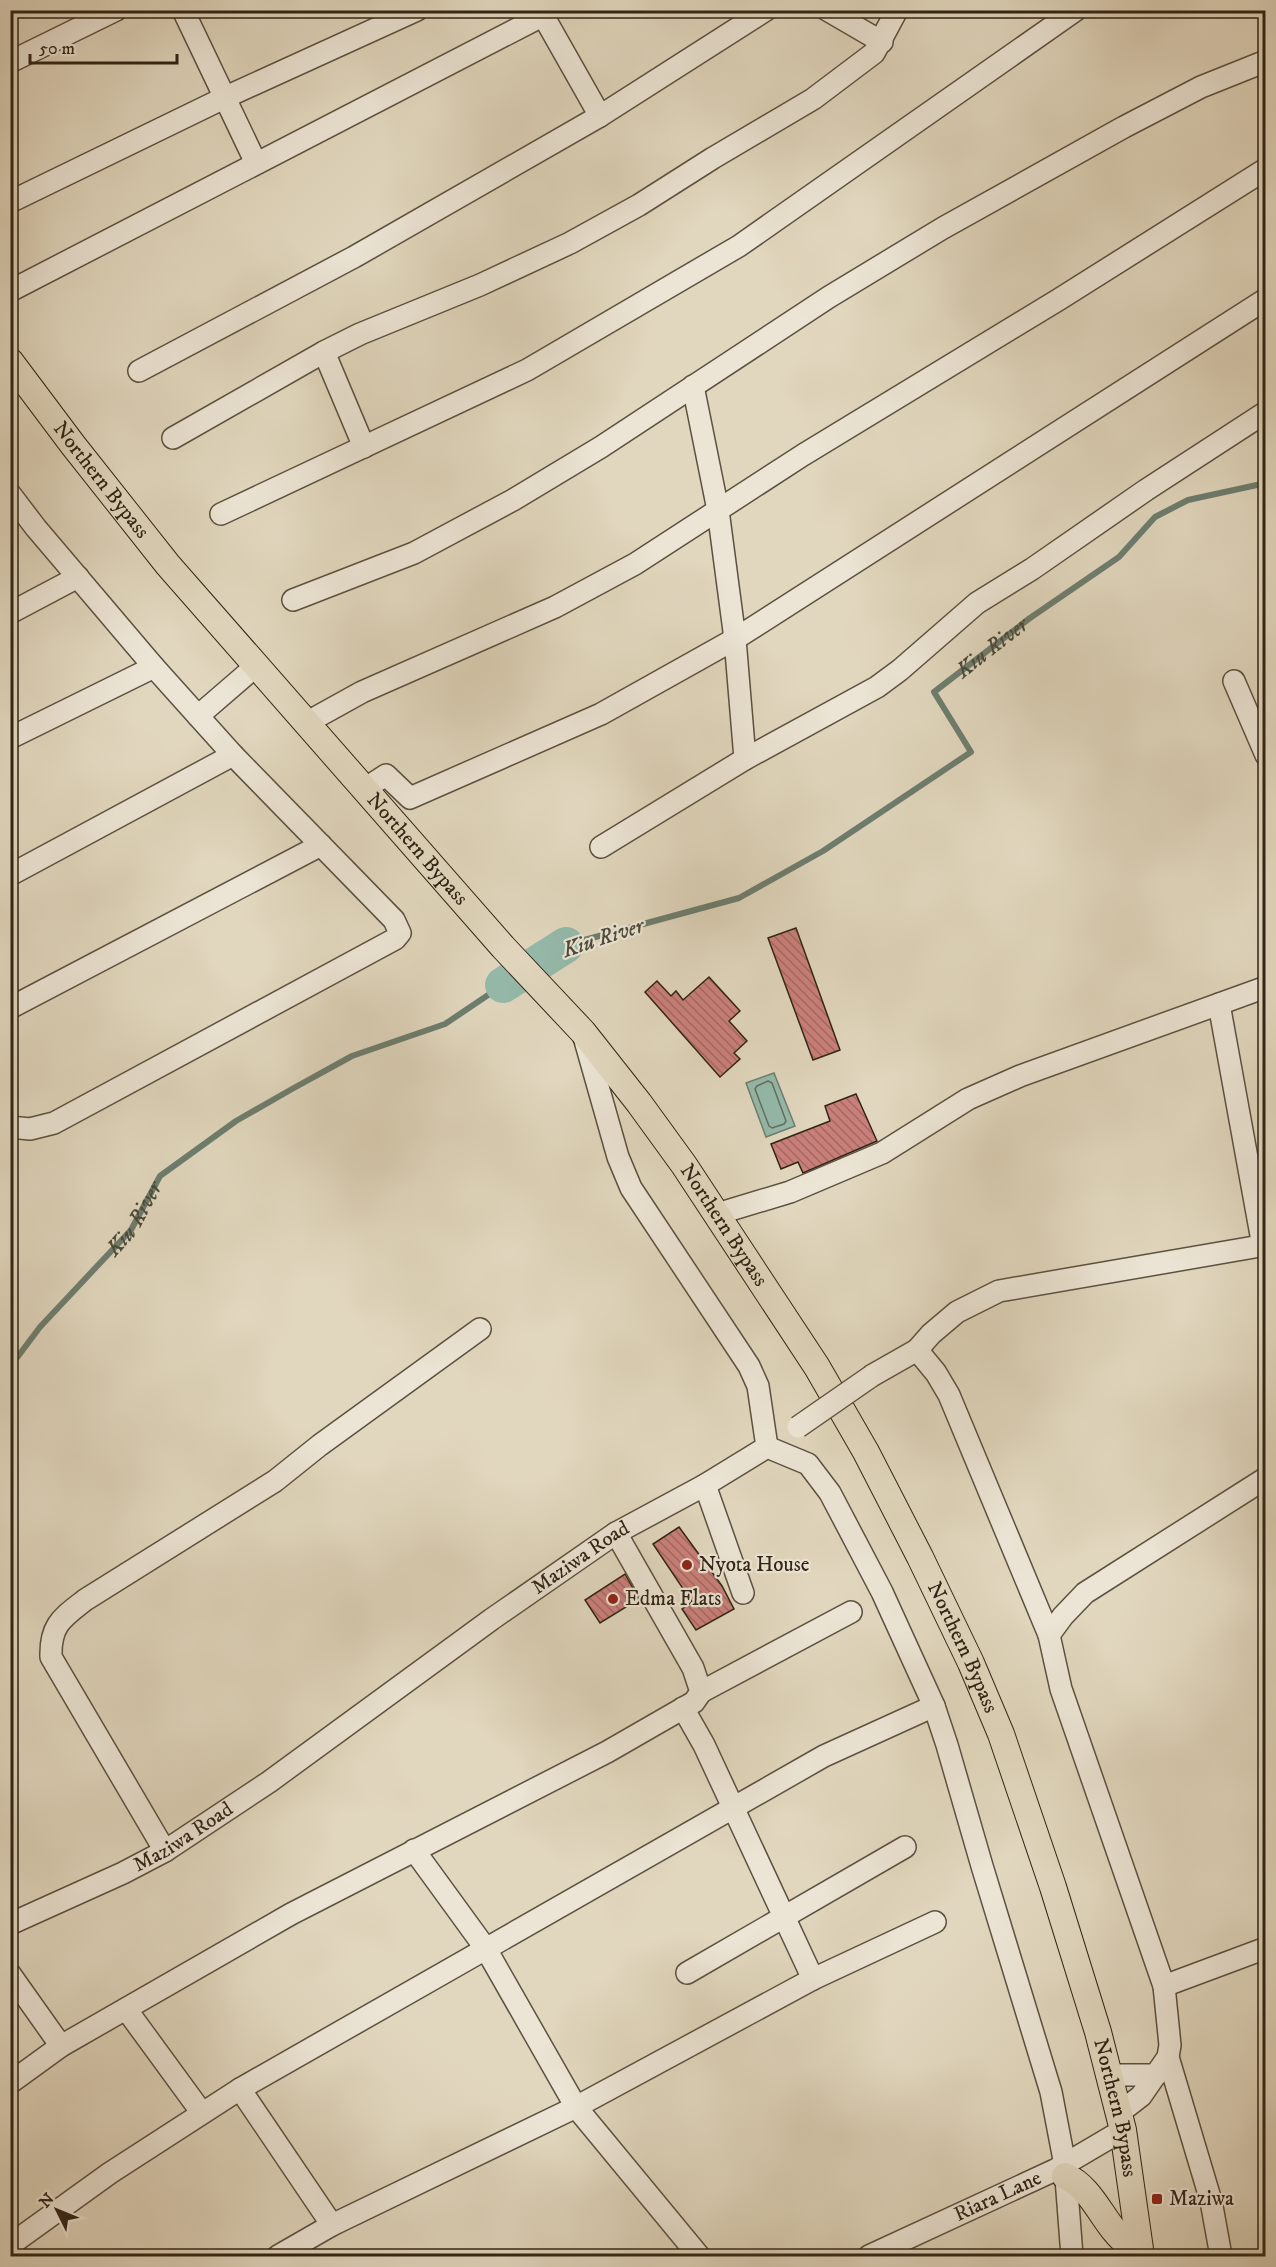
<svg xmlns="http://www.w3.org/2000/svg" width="1276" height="2267" font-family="'IM FELL DW Pica',serif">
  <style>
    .water { fill: #95baab; stroke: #6d7e6f; stroke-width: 1.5 }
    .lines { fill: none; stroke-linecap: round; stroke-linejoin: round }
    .shore { stroke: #626f60; stroke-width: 1.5 }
    .stream { stroke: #6d7e6f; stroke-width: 6 }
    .river { stroke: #95baab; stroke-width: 36 }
    .building { fill: url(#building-back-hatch); stroke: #302416; stroke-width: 1.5 }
    .minor-casing { stroke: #5c5140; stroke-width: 24 }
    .major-casing { stroke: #302416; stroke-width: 28 }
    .minor { stroke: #ece5d5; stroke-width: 21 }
    .major { stroke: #e1d7be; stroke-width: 26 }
    .minor-bridge-casing { stroke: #5c5140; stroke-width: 24; stroke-linecap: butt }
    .minor-bridge { stroke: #ece5d5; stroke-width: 21 }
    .poi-dot { fill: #8f2418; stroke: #ece5d5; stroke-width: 2 }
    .labels { text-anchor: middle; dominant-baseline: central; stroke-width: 4.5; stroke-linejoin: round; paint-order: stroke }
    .street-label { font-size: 21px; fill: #302416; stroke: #ece5d5 }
    .poi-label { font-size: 21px; fill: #302416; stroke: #ece5d5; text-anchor: start }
    .water-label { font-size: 22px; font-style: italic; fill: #494a3b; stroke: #ece5d5 }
  </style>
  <defs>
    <pattern id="building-back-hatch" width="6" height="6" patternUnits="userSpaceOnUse" patternTransform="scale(1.5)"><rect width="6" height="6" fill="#cb807b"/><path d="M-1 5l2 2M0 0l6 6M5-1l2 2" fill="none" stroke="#a56964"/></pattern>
  </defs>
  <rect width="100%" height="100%" fill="#e1d7be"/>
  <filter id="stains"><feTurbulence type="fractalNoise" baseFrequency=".00333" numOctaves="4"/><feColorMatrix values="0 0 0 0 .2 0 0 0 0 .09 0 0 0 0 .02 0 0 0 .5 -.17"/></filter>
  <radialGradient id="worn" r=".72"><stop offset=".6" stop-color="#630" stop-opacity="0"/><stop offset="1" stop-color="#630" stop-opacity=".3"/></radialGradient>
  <!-- water -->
  <path class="water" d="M774,1073L795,1126L766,1137L746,1083Z"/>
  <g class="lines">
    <!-- shore -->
    <path class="shore" d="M768,1081L772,1083L786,1121L784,1124L772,1128L769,1126L755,1089L757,1086Z"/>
    <!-- stream -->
    <g class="stream">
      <path id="s1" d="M566,945L739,898L823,851L971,752L934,692L1030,618L1119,557L1155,517L1188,500L1266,483"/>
      <path id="s2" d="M10,1367L40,1327L131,1230L160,1176L236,1121L292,1089L352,1056L445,1024L503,985"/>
    </g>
    <!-- river -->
    <path class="river" d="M503,985L566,945"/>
  </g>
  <!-- building -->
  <path class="building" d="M796,928L840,1050L813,1060L768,938Z
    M709,977L740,1011L729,1021L747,1041L734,1053L740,1059L720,1077L645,992L657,981L671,996L676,991L683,1000Z
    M856,1094L877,1141L803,1173L798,1162L781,1169L771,1144L830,1121L825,1106Z
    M679,1527L722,1586L734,1609L696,1630L682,1609L692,1602L653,1544Z
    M625,1574L639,1599L600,1623L585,1600Z"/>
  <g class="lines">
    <defs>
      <g id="minor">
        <path d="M183,10L256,163"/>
        <path d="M540,10L600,116"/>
        <path d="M827,10L882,42"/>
        <path d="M10,62L116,10"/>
        <path d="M10,202L226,97L417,10"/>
        <path d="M10,291L542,16"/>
        <path d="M324,352L364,447"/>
        <path d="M139,371L354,257L600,116L766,10"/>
        <path d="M693,386L718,510L735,639L745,759"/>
        <path d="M173,438L324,352L360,334L480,285L570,243L639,205L713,158L813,99L874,53L897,10"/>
        <path d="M10,494L36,528L154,667L233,755L394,920L400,933L395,939L54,1123L30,1129L10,1127"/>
        <path d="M221,514L527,370L739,246L1076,10"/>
        <path d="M293,600L414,553L513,500L601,447L829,297L943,228L1124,127L1201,87L1266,61"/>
        <path d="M10,613L78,577"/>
        <path d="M1234,681L1266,755"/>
        <path d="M198,716L256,666"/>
        <path d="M306,723L362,692L555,607L635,564L803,455L1058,300L1266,169"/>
        <path d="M10,738L154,667"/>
        <path d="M366,788L386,775L410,798L601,714L735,639L1266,299"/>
        <path d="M601,847L745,759L877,687L900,670L977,603L1032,569L1146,490L1266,412"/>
        <path d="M10,875L233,755"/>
        <path d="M1219,1004L1263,1246"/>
        <path d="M10,1008L321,845"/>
        <path d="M717,1214L790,1192L882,1153L968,1099L1020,1076L1266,987"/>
        <path d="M873,1375L917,1350"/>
        <path d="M767,1447L808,1464L830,1493L882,1592L934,1706L947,1745L982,1866L1051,2092L1065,2165L1072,2256"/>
        <path d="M705,1485L743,1593"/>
        <path d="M1049,1635L1063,1616L1085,1593L1266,1478"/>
        <path d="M701,1692L851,1612"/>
        <path d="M683,1708L704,1745L813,1979"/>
        <path d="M414,1850L486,1949L576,2107L699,2256"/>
        <path d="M165,1851L51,1657C50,1625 62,1618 85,1600L275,1481L320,1445L480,1329"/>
        <path id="s3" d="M10,1924L123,1873L165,1851L269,1782L492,1619L616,1533L705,1485L767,1447L758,1386L749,1366L631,1188L618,1157L584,1037"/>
        <path d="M687,1973L905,1847"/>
        <path d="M10,1974L61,2046"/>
        <path d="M1164,1986L1266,1948"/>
        <path d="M126,2009L202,2113"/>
        <path d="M1168,2057L1211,2201L1221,2256"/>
        <path d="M1110,2075H1156"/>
        <path d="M10,2083L61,2046L291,1914L607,1752L694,1702L701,1692L693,1668L616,1533"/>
        <path d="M240,2089L332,2225"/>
        <path d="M1119,2113L1141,2096L1168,2057L1170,2045L1164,1986L1061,1689L1049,1635L949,1395L936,1373L917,1350L931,1334L957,1312L999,1291L1266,1245"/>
        <path d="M10,2245L110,2173L240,2089L824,1756L934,1706"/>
        <path d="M278,2256L332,2225L576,2107L813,1979L935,1922"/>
        <path id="s4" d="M869,2256L1055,2170L1123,2130"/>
      </g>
      <g id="major">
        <path id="s5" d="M10,361L73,445L168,565L503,947L583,1032L639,1103L684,1165L817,1367L866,1452L920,1557L971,1663L1001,1734L1053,1887L1098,2032L1123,2130L1141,2256"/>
        <path d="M1065,2176C1088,2186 1098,2210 1113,2229C1121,2239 1131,2248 1141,2256"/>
      </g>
    </defs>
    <!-- minor casing -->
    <use href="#minor" class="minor-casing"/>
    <!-- major casing -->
    <use href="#major" class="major-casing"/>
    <!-- minor -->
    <use href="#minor" class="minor"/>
    <!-- major -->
    <use href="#major" class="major"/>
    <defs>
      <path id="minor-bridge" d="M798,1427L873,1375"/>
    </defs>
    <!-- minor-bridge casing -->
    <use href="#minor-bridge" class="minor-bridge-casing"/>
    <!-- minor-bridge -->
    <use href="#minor-bridge" class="minor-bridge"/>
  </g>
  <!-- markers -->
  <g class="poi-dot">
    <circle cx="687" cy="1565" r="6"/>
    <circle cx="613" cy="1599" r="6"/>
    <rect x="1151" y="2193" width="12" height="12" rx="3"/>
  </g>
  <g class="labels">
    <!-- street labels -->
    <g class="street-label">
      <text stroke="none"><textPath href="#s5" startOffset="150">Northern Bypass</textPath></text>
      <text stroke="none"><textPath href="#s5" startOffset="636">Northern Bypass</textPath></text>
      <text stroke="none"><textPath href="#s5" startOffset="1122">Northern Bypass</textPath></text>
      <text stroke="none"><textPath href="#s3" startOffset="680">Maziwa Road</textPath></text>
      <text stroke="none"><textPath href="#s5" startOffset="1608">Northern Bypass</textPath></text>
      <text stroke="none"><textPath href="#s3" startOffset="194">Maziwa Road</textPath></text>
      <text stroke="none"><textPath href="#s5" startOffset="2094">Northern Bypass</textPath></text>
      <text stroke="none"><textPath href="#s4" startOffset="142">Riara Lane</textPath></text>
    </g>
    <!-- poi labels -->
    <g class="poi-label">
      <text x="699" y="1565">Nyota House</text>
      <text x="625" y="1599">Edma Flats</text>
      <text x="1169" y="2199">Maziwa</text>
    </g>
    <!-- water labels -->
    <g class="water-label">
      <text stroke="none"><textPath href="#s1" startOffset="597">Kiu River</textPath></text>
      <text transform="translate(603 938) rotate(-18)">Kiu River</text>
      <text stroke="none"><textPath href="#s2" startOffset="194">Kiu River</textPath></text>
    </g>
  </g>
  <!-- margin -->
  <rect width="1276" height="2267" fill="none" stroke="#e1d7be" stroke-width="36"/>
  <rect x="12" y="12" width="1252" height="2243" fill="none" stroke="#302416" stroke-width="3"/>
  <rect x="18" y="18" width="1240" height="2231" fill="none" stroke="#302416" stroke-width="1.5"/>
  <!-- north arrow -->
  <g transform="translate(57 2210) rotate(313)" stroke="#ece5d5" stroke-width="4.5" paint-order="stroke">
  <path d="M0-4.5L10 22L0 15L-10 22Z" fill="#302416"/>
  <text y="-9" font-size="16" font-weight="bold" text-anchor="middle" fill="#302416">N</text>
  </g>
  <!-- scale -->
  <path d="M30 54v9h147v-9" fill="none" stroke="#302416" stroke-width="3"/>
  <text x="39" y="54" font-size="18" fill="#302416" stroke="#ece5d5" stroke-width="4.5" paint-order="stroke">50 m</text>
  <rect width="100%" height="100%" filter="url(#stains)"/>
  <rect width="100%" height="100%" fill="url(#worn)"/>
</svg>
